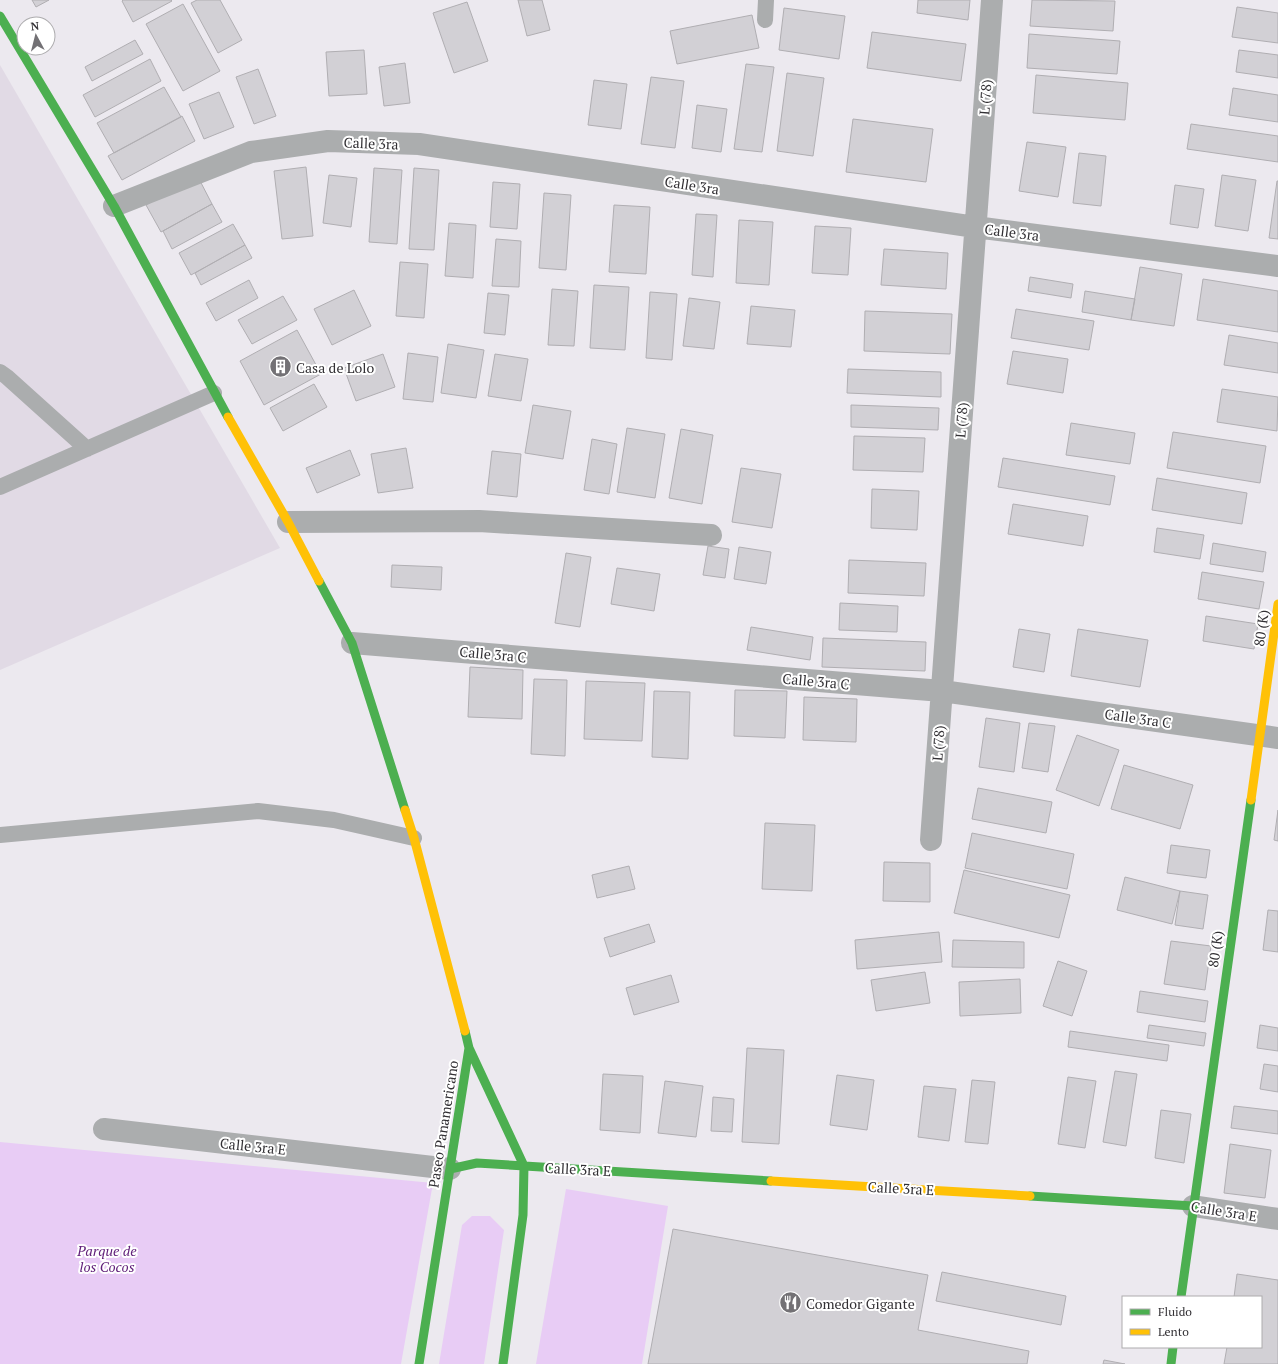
<svg xmlns="http://www.w3.org/2000/svg" width="1278" height="1364" font-family="'PT Serif',serif">
  <style>
    .built { fill: #e1dae5 }
    .green { fill: #e8ccf5 }
    .building { fill: #d2d0d5; stroke: #b0aeb2 }
    .lines { fill: none; stroke-linecap: round; stroke-linejoin: round }
    .lane { stroke: #abadae; stroke-width: 16 }
    .street { stroke: #abadae; stroke-width: 22 }
    .fast { stroke: #4caf50; stroke-width: 9 }
    .slow { stroke: #ffc107; stroke-width: 9 }
    .labels { text-anchor: middle; dominant-baseline: central; stroke-width: 4; stroke-linejoin: round; paint-order: stroke }
    .street-label { font-size: 14px; fill: #323034; stroke: #fff }
    .poi-label { font-size: 14px; fill: #323034; stroke: #fff; text-anchor: start }
    .park-label { font-size: 14px; font-style: italic; fill: #61207a; stroke: #fff }
  </style>
  <rect width="100%" height="100%" fill="#ece9ef"/>
  <!-- built -->
  <path class="built" d="M0,65L280,548L0,670Z"/>
  <!-- green -->
  <path class="green" d="M0,1142L433,1183L401,1364H0Z
    M566,1189L668,1206L642,1364H536Z
    M472,1216H490L504,1230L484,1364H439L462,1225Z"/>
  <!-- building -->
  <path class="building" d="M32,0H49L36,7Z
    M123,0H171L172,1L133,22L122,1Z
    M197,0H220L242,40L218,53L191,3Z
    M518,0H542L550,30L527,36Z
    M918,0H970L968,20L917,13Z
    M1032,0L1115,1L1113,31L1030,26Z
    M467,2L488,61L454,73L433,13Z
    M183,4L220,71L183,91L146,24Z
    M1237,7L1278,13V43L1232,37Z
    M784,8L845,16L839,59L779,50Z
    M752,15L759,48L677,64L670,31Z
    M872,32L966,44L961,81L867,68Z
    M1029,34L1120,41L1117,74L1027,68Z
    M135,40L143,54L92,81L85,67Z
    M364,50L367,94L329,96L326,52Z
    M1239,50L1278,55V78L1236,72Z
    M150,59L161,81L95,117L83,95Z
    M405,63L410,103L384,106L379,67Z
    M746,64L774,67L762,152L734,149Z
    M258,69L276,116L254,124L236,77Z
    M787,73L824,78L813,156L777,151Z
    M1036,75L1128,83L1125,120L1033,113Z
    M651,77L684,81L675,148L641,144Z
    M594,80L627,84L621,129L588,125Z
    M164,87L181,117L114,153L97,123Z
    M1233,88L1278,95V122L1229,115Z
    M219,92L234,127L204,139L189,104Z
    M697,105L727,109L721,152L692,148Z
    M182,116L195,141L122,180L108,156Z
    M853,119L933,129L926,182L846,172Z
    M1191,124L1278,136V162L1187,149Z
    M1027,142L1066,147L1058,197L1019,191Z
    M1079,153L1106,156L1101,206L1073,203Z
    M306,167L313,236L282,239L274,171Z
    M374,168L402,170L397,244L369,242Z
    M414,168L439,170L434,250L409,249Z
    M329,175L357,178L351,227L323,223Z
    M1222,175L1256,180L1248,231L1215,226Z
    M198,177L212,204L161,232L146,205Z
    M1277,181H1278V239L1269,238Z
    M493,182L520,184L517,229L490,227Z
    M1175,185L1204,189L1198,228L1170,224Z
    M544,193L571,195L566,270L539,268Z
    M212,204L222,222L172,249L163,231Z
    M614,205L650,207L646,274L609,272Z
    M696,214L717,215L713,277L692,275Z
    M739,220L773,222L769,285L736,283Z
    M449,223L476,225L473,278L445,276Z
    M233,224L245,245L191,275L179,253Z
    M815,226L851,228L848,275L812,273Z
    M496,239L521,241L519,287L492,286Z
    M245,245L252,258L201,285L195,273Z
    M884,249L948,253L946,289L881,285Z
    M400,262L428,264L424,318L396,316Z
    M1140,267L1182,274L1174,326L1131,320Z
    M1030,277L1073,284L1071,298L1028,291Z
    M1203,279L1278,291V332L1197,320Z
    M249,280L258,298L216,321L206,303Z
    M594,285L629,287L625,350L590,348Z
    M552,289L578,291L574,346L548,345Z
    M354,290L371,326L332,345L314,309Z
    M1085,291L1135,299L1131,320L1082,312Z
    M650,292L677,294L672,360L646,358Z
    M488,293L509,295L505,335L484,333Z
    M283,296L297,320L252,344L238,320Z
    M689,298L720,302L714,349L683,346Z
    M751,306L795,310L791,347L747,344Z
    M1016,309L1094,321L1089,350L1011,338Z
    M865,311L952,314L950,354L864,351Z
    M297,330L321,374L264,405L240,361Z
    M1229,335L1278,343V373L1224,365Z
    M448,344L484,350L476,398L441,393Z
    M1013,351L1068,359L1063,393L1007,384Z
    M408,353L438,357L433,402L403,399Z
    M383,354L395,387L356,401L344,368Z
    M495,354L528,359L521,401L488,396Z
    M848,369L941,372V397L847,393Z
    M314,384L327,407L283,431L270,408Z
    M1222,389L1278,397L1277,431L1217,422Z
    M533,405L571,411L563,459L525,453Z
    M851,405L939,408L938,430L851,427Z
    M1071,423L1135,433L1130,464L1066,455Z
    M627,428L665,434L655,498L617,492Z
    M681,429L713,435L702,504L669,498Z
    M1173,432L1266,446L1260,483L1167,468Z
    M854,436L925,438L923,472L853,470Z
    M592,439L617,444L609,494L584,490Z
    M406,448L413,488L378,493L371,454Z
    M350,450L360,475L317,493L306,468Z
    M492,451L521,454L517,497L487,494Z
    M1003,458L1115,476L1110,505L998,487Z
    M741,468L781,474L772,528L732,522Z
    M1157,478L1247,493L1242,524L1152,510Z
    M872,489L919,491L917,530L871,528Z
    M1013,504L1088,516L1083,546L1008,534Z
    M1157,528L1204,535L1200,559L1154,552Z
    M1213,543L1266,552L1263,572L1210,564Z
    M708,546L729,549L725,578L703,575Z
    M739,547L771,552L766,584L734,579Z
    M566,553L591,557L580,627L555,623Z
    M849,560L926,563L924,596L848,593Z
    M392,565L442,567L441,590L391,587Z
    M617,568L660,574L654,611L611,604Z
    M1202,572L1264,582L1259,609L1198,599Z
    M840,603L898,606L897,632L839,630Z
    M1206,616L1258,624L1254,649L1203,641Z
    M751,627L813,637L810,660L747,650Z
    M1019,629L1050,634L1044,672L1013,667Z
    M1078,629L1148,640L1140,687L1071,676Z
    M823,638L926,642L925,671L822,667Z
    M470,667L523,670L522,719L468,717Z
    M534,679L567,680L565,756L531,754Z
    M586,681L645,683L642,741L584,739Z
    M735,690L787,691L785,738L734,736Z
    M654,691L690,692L688,759L652,757Z
    M804,697L857,699L856,742L803,740Z
    M986,718L1020,723L1014,772L979,767Z
    M1029,723L1055,726L1048,772L1022,768Z
    M1077,735L1119,750L1099,806L1056,790Z
    M1124,765L1193,785L1180,829L1111,809Z
    M978,788L1052,802L1046,833L972,819Z
    M1278,810V841L1274,840Z
    M765,823L815,825L812,891L762,889Z
    M972,833L1074,854L1067,889L965,868Z
    M1171,845L1210,850L1206,878L1167,873Z
    M884,862L930,863V902L883,901Z
    M629,866L635,889L597,898L592,875Z
    M964,870L1070,895L1059,938L954,913Z
    M1125,877L1180,891L1172,924L1117,910Z
    M1180,891L1208,895L1203,929L1175,925Z
    M1268,910L1278,911V952L1263,950Z
    M649,924L655,942L610,957L604,938Z
    M939,932L942,962L857,969L855,940Z
    M953,940L1024,942V968L952,967Z
    M1171,941L1211,946L1205,990L1164,984Z
    M1058,961L1087,971L1072,1016L1043,1006Z
    M925,972L930,1003L876,1011L871,980Z
    M671,975L679,1002L634,1015L626,988Z
    M1020,979L1021,1013L960,1016L959,982Z
    M1140,991L1208,1001L1205,1022L1137,1012Z
    M1149,1025L1206,1033L1204,1046L1147,1038Z
    M1260,1025L1278,1028V1051L1257,1048Z
    M1070,1031L1169,1045L1167,1061L1068,1047Z
    M747,1048L784,1050L779,1144L742,1142Z
    M1264,1064L1278,1066V1092L1260,1089Z
    M1115,1071L1137,1074L1126,1146L1103,1142Z
    M603,1074L643,1076L640,1133L600,1130Z
    M837,1075L874,1080L867,1130L830,1125Z
    M1068,1077L1096,1081L1085,1148L1058,1144Z
    M972,1080L995,1082L988,1144L965,1142Z
    M665,1081L703,1086L696,1137L658,1133Z
    M924,1086L956,1089L949,1141L918,1137Z
    M713,1097L734,1099L732,1132L711,1131Z
    M1234,1106L1278,1111V1134L1231,1128Z
    M1161,1110L1191,1114L1184,1163L1155,1158Z
    M1230,1144L1271,1150L1265,1198L1224,1193Z
    M673,1229L928,1275L918,1330L1029,1351L1027,1364H648Z
    M942,1272L1066,1296L1061,1325L936,1301Z
    M1237,1274L1278,1280V1364H1224L1227,1347H1261V1297H1234Z
    M1104,1360L1125,1364H1103Z"/>
  <g class="lines">
    <!-- lane -->
    <path class="lane" d="M765,20L766,0
      M0,372L7,377L87,449
      M0,487L214,393
      M0,835L258,811L334,820L414,838"/>
    <!-- street -->
    <path class="street" d="M114,206L251,152L328,141L419,144L975,227L1278,266
      M288,522L479,521L711,535
      M352,643L942,691L1278,738
      M931,840L992,0
      M104,1129L450,1169
      M1193,1206L1278,1219"/>
    <!-- fast -->
    <path class="fast" d="M0,16L114,206L228,417
      M319,581L352,643L405,810
      M465,1031L469,1048L524,1166L523,1215L503,1364
      M450,1169L477,1163L771,1181
      M1030,1196L1193,1206
      M1181,1297L1251,800
      M419,1364L469,1048
      M1171,1364L1173,1347"/>
    <!-- slow -->
    <path class="slow" d="M228,417L288,522L319,581
      M1251,800L1278,604
      M405,810L414,838L465,1031
      M771,1181L1030,1196"/>
  </g>
  <!-- icons -->
  <defs>
    <symbol id="building-disc" viewBox="-11 -11 22 22"><circle r="9.5" fill="#737175" stroke="#fff"/><path d="M-4-6H4V6H1V3H-1V6H-4ZM-2.5-4.3h1.7v1.8h-1.7ZM.8-4.3h1.7v1.8H.8ZM-2.5-1h1.7V.8h-1.7ZM.8-1h1.7V.8H.8Z" fill="#fff"/></symbol>
    <symbol id="restaurant-disc" viewBox="-11 -11 22 22"><circle r="9.5" fill="#737175" stroke="#fff"/><path d="M-5-6h1v4h1v-4h1v4h1v-4h1v5L-1.5 .5V6h-2V.5L-5-1ZM5-6V6H3V1.5H1.5Q1.5-4 5-6Z" fill="#fff"/></symbol>
  </defs>
  <g fill-rule="evenodd">
    <use href="#building-disc" x="268" y="354" width="25" height="25"/>
    <use href="#restaurant-disc" x="778" y="1290" width="25" height="25"/>
  </g>
  <g class="labels">
    <!-- street labels -->
    <g class="street-label">
      <text transform="translate(985 97) rotate(-86)">L (78)</text>
      <text transform="translate(371 143) rotate(2)">Calle 3ra</text>
      <text transform="translate(692 185) rotate(9)">Calle 3ra</text>
      <text transform="translate(1012 232) rotate(7)">Calle 3ra</text>
      <text transform="translate(961 420) rotate(-86)">L (78)</text>
      <text transform="translate(1261 628) rotate(-82)">80 (K)</text>
      <text transform="translate(493 654) rotate(5)">Calle 3ra C</text>
      <text transform="translate(816 681) rotate(5)">Calle 3ra C</text>
      <text transform="translate(1138 718) rotate(8)">Calle 3ra C</text>
      <text transform="translate(938 743) rotate(-86)">L (78)</text>
      <text transform="translate(1215 949) rotate(-82)">80 (K)</text>
      <text transform="translate(443 1124) rotate(-81)">Paseo Panamericano</text>
      <text transform="translate(253 1146) rotate(6)">Calle 3ra E</text>
      <text transform="translate(578 1169) rotate(3)">Calle 3ra E</text>
      <text transform="translate(901 1188) rotate(3)">Calle 3ra E</text>
      <text transform="translate(1224 1211) rotate(9)">Calle 3ra E</text>
    </g>
    <!-- poi labels -->
    <g class="poi-label">
      <text x="296" y="367">Casa de Lolo</text>
      <text x="806" y="1303">Comedor Gigante</text>
    </g>
    <!-- park labels -->
    <g class="park-label">
      <text x="107" y="1250">Parque de<tspan x="107" dy="16">los Cocos</tspan></text>
    </g>
  </g>
  <!-- legend -->
  <rect x="1122" y="1296" width="140" height="52" fill="#ffffff" stroke="#adacae"/>
  <rect x="1130" y="1309" width="20" height="6" fill="#4caf50" stroke="#adacae"/>
  <text x="1158" y="1316" font-size="12" fill="#323034">Fluido</text>
  <rect x="1130" y="1329" width="20" height="6" fill="#ffc107" stroke="#adacae"/>
  <text x="1158" y="1336" font-size="12" fill="#323034">Lento</text>
  <!-- north arrow -->
  <g transform="translate(36 36) rotate(353)"><circle r="19" fill="#ffffff" stroke="#adacae"/>
  <path d="M0-3L7 15L0 10L-7 15Z" fill="#737175"/>
  <text y="-6" font-size="11" font-weight="bold" text-anchor="middle" fill="#323034">N</text>
  </g>
</svg>
